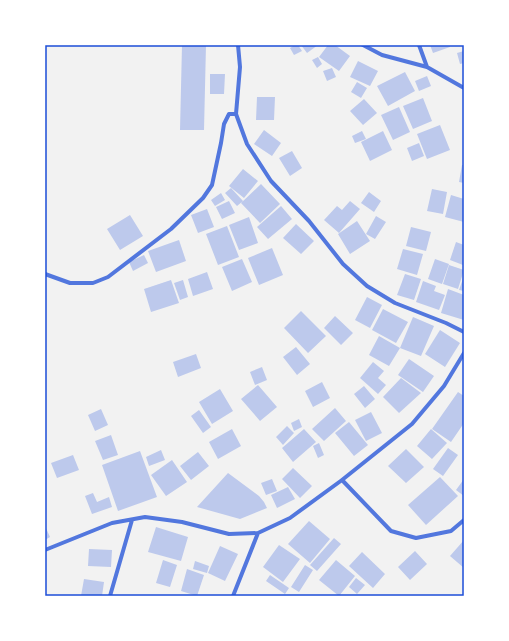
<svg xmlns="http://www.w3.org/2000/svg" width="509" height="641" font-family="'Zilla Slab',serif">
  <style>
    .building { fill: #bdc9ec }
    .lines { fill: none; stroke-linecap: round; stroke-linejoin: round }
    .minor { stroke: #5277de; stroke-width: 4 }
    .neatline { fill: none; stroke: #1d4ed8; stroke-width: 1.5 }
  </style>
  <rect width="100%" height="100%" fill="#f2f2f2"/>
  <!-- building -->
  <path class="building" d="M182,45H206L204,130H180Z
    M295,45H298L302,51L294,55L290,48Z
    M301,45H318L307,53Z
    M328,45H335L350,56L339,71L319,57Z
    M430,45H450V47L433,53Z
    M464,51V63L460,64L457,53Z
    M318,57L322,64L317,68L312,60Z
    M358,61L378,71L370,86L350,77Z
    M332,68L336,77L327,81L323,71Z
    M405,72L415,91L388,106L377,86Z
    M210,74H225L224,94H210Z
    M427,76L431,86L419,91L415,81Z
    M357,82L367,88L361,98L351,92Z
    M257,97H275L274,120H256Z
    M423,98L432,121L413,129L403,106Z
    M364,99L377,113L363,125L350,111Z
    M399,107L410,132L393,140L381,115Z
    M440,125L450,150L427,159L417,134Z
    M264,130L281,143L272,156L254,144Z
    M362,131L366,139L355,143L352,136Z
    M383,131L392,150L370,161L361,142Z
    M419,143L424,156L412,161L407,148Z
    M292,151L302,168L290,176L279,158Z
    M462,165H464V183L459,182Z
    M243,169L258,181L244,198L229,186Z
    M261,184L280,204L260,223L241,203Z
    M231,188L243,201L237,206L225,193Z
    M432,189L447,192L443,214L427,211Z
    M369,192L381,201L374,212L361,203Z
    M221,193L225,200L215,206L211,200Z
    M451,195L464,199V222L445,217Z
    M229,201L235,213L222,219L216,207Z
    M350,201L360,209L339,233L324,220L337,206L342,210Z
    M281,206L292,219L268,239L257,227Z
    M207,209L214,227L198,233L191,215Z
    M130,215L143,236L120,250L107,229Z
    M376,216L386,222L375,239L366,234Z
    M249,217L258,243L239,250L229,225Z
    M357,221L370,241L350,254L338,234Z
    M296,224L314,241L301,254L283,238Z
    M227,226L239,257L218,265L206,234Z
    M411,227L431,232L426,251L406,246Z
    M179,240L186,261L156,272L148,251Z
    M456,242L464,245L463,265L450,260Z
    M272,248L283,275L259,285L248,258Z
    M403,249L423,254L417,275L397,269Z
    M144,255L148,263L133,271L129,262Z
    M242,259L252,282L232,291L222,267Z
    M435,259L449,264L442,284L428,279Z
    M449,265L464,270L458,289L443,284Z
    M207,272L213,289L193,296L188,279Z
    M405,274L421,279L414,300L397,295Z
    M464,276V291L459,290Z
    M171,280L179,303L151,312L144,289Z
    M183,280L188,297L180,300L174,283Z
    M423,281L436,286L434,291L445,295L439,310L416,302Z
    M448,289L464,295V320L441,313Z
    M367,297L382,305L370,328L355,320Z
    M383,309L408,322L396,343L372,330Z
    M301,311L326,336L308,353L284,328Z
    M335,316L353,333L341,345L324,328Z
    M413,317L434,326L421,356L400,348L389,366L369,355L379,336L400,348Z
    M440,330L460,343L445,367L425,354Z
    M296,347L310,364L297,375L283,357Z
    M196,354L201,368L178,377L173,362Z
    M409,359L434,376L423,392L398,375Z
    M373,362L384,371L378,378L386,385L378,394L360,378Z
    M262,367L267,380L255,385L250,372Z
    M401,378L421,393L399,413L383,397Z
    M322,382L330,398L313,407L305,391Z
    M258,385L277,407L260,421L241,399Z
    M364,386L375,399L365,408L354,394Z
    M220,389L233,411L212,424L199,402Z
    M458,392L464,396V423L451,442L432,429Z
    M335,408L346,421L324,441L312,429Z
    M101,409L108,425L95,431L88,415Z
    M199,410L211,427L203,433L191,416Z
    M371,412L382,433L366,441L355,420Z
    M299,419L302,427L294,431L291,423Z
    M349,422L368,445L354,456L335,433Z
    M287,426L294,433L283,445L276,437Z
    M232,429L241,446L218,459L209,442Z
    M304,429L316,442L293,462L282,448Z
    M431,429L447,443L432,459L417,446Z
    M111,435L118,455L103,460L95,441Z
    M319,443L324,455L318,458L313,446Z
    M448,448L458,455L443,476L433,469Z
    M406,449L424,467L406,483L388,466Z
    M161,450L165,460L149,466L146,457Z
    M140,451L157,497L118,511L102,465Z
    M198,452L209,466L191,480L180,466Z
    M73,455L79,470L57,478L51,463Z
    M172,460L187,482L166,496L151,475Z
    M293,468L312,486L300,498L282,479Z
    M228,473L259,496L264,502L267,508L240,519L197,507Z
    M440,477L458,496L426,525L408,505Z
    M272,479L277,491L266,495L261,483Z
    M464,479V496L456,490Z
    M288,487L295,499L277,508L271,495Z
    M93,493L97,502L109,497L112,507L92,514L85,496Z
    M309,521L330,539L310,563L288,544Z
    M45,526L50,537L45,540Z
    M156,527L188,537L181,561L148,552Z
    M334,538L341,544L317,571L310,565Z
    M464,540V568L450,556Z
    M279,545L300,559L283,582L263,567Z
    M220,546L238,554L225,581L208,573Z
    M89,549L112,550L111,567L88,566Z
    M415,551L427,564L410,580L398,567Z
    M362,552L385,574L373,588L349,566Z
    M163,560L177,565L170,587L156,583Z
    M336,560L355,576L339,596L319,580Z
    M195,561L209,566L207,573L193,569Z
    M305,565L313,570L299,592L291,587Z
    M187,569L204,575L197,596L181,591Z
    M270,575L289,588L285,594L266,581Z
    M356,578L365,585L357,594L349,587Z
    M84,579L104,582L102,596H81Z"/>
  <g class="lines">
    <!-- minor -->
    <path class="minor" d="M238,45L240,67L236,114L247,144L271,181L309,221L343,264L367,286L395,303L446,323L464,332
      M363,45L382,55L427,67L464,88
      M419,45L427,67
      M45,274L70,283H93L108,277L171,229L203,198L212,185L221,143L224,124L229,114H236
      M342,480L391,531L416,538L451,531L464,520
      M45,550L112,523L145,517L182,522L229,534L258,533L290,518L342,480L412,424L444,386L464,353
      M110,596L132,520
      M233,596L258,533"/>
  </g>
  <!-- border -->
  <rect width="509" height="641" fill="none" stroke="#ffffff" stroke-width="92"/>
  <rect x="46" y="46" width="417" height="549" class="neatline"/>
</svg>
